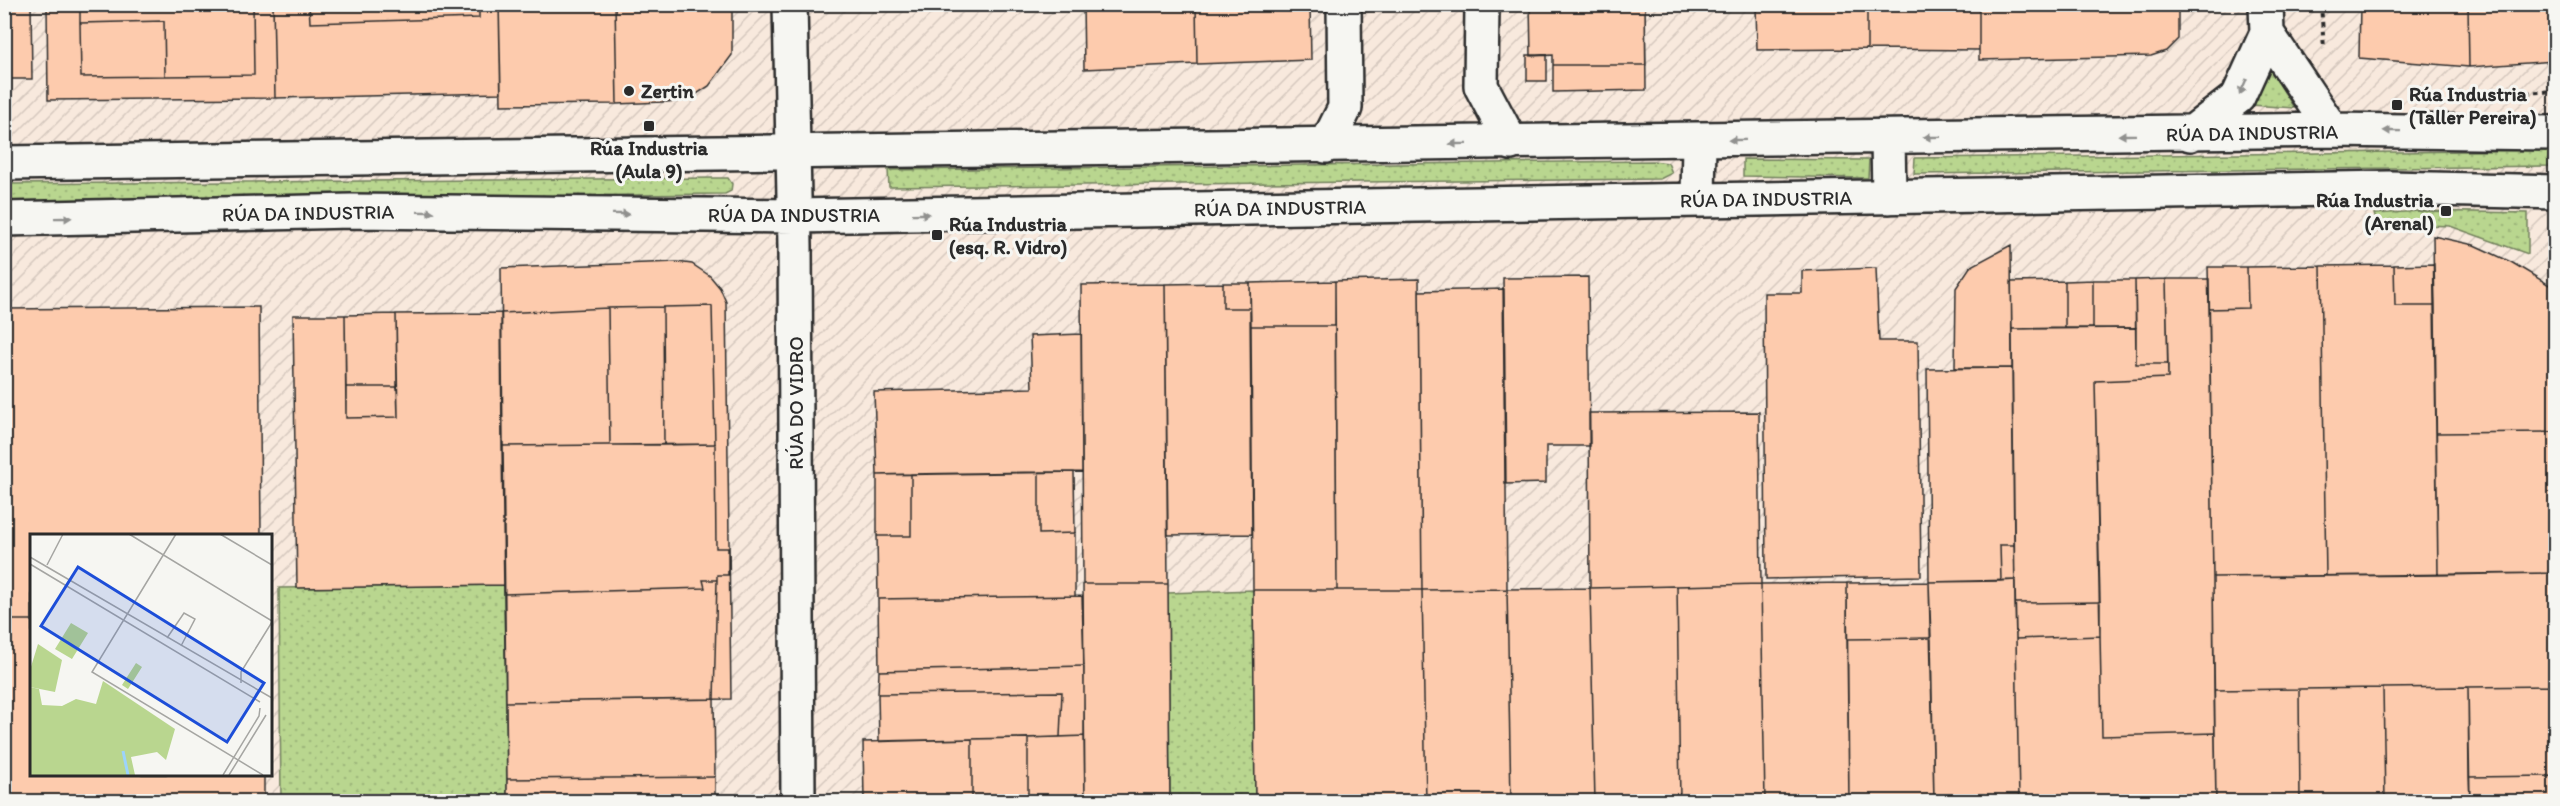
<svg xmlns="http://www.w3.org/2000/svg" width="2560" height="806" font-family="Itim,sans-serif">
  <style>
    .industrial { fill: url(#industrial-furrows); fill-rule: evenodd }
    .grass { fill: url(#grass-dots); stroke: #72805d; stroke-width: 1.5 }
    .building { fill: #fdcbad; stroke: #2b2b2b; stroke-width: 1.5 }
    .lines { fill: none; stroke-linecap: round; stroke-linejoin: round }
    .minor-casing { stroke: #2b2b2b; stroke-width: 38 }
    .path { stroke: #2b2b2b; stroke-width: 4; stroke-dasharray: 4.5 4.5; stroke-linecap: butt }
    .minor { stroke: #f6f6f2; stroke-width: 33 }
    .oneway { fill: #90908e }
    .poi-dot { fill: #2b2b2b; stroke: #f6f6f2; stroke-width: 2 }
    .labels { text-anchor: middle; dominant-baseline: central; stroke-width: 6; stroke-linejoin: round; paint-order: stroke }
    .poi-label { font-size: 20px; font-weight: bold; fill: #2b2b2b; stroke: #f6f6f2; text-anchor: start }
    .street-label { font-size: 20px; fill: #2b2b2b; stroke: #f6f6f2 }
    .inset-river { fill: none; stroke: #9cd3fb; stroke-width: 3 }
    .inset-road { fill: none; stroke: #a5a5a2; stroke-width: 1.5 }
    .view { fill: #1d4ed8; fill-opacity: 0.15; stroke: #1d4ed8; stroke-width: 3 }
    .inset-edge { fill: none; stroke: #2b2b2b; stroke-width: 3 }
  </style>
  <defs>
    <pattern id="industrial-furrows" width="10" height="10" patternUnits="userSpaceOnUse" patternTransform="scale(1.5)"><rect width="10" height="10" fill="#f8e9dd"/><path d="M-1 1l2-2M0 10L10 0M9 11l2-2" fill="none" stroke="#d5c8be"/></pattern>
    <pattern id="grass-dots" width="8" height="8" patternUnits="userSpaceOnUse" patternTransform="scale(1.5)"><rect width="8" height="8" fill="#b9d68f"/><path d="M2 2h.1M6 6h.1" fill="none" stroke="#9fb87c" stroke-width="1.8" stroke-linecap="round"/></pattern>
  </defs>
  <rect width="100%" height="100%" fill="#f6f6f2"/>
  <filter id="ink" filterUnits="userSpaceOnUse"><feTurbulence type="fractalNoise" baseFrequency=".0167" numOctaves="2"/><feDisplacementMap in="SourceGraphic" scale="12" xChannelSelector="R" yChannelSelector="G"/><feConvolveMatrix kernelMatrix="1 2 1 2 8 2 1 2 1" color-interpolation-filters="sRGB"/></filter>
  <g filter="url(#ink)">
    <!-- industrial -->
    <path class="industrial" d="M5,5H2555V801L5,802ZM32,536H270V774H32Z"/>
    <!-- grass -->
    <path class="grass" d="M2269,67L2294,108L2251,105Z
      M2556,150L2555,166L1914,174L1915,158Z
      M1743,159L1869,160L1868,178L1743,176Z
      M1653,161L1668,163L1672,173L1660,179L889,187L888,170Z
      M717,178H728L732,184L731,191L725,194L5,202L4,184Z
      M2419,211L2528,213V254L2450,226L2377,223L2374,214Z
      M504,585L507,801H281L279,588Z
      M1253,590L1255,801H1170L1168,593Z"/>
    <!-- building -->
    <path class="building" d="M4,4H31L32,79H4Z
      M47,4H273L275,98L48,100Z
      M80,4H253L254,75L165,76L164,21L80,23Z
      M273,4H499L501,93L275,98Z
      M309,4H479V18L310,23Z
      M499,4H615L617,104L501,105Z
      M615,4H732V55L709,86L686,101L617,104Z
      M1083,4H1196L1197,64L1084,69Z
      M1196,4H1310L1311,60L1197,64Z
      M1530,4H1645L1646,65H1553V55L1531,56Z
      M1530,4H1645L1646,90L1553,92V55L1531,56Z
      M1756,4H1867V49L1757,50Z
      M1867,4H1979V50L1867,49Z
      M1979,4H2178V39L2166,51L2151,56L1979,60Z
      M2360,4H2468L2469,67L2359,58Z
      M2468,4H2556V61L2469,67Z
      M164,21L165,76L81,77L80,23Z
      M1527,55H1547V81H1527Z
      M2433,236L2474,245L2511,262L2556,289V432L2436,433Z
      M2011,245L2012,368H1955L1956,288L1970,267Z
      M677,262L692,264L710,276L720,288L726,302L731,699L506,702L501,268Z
      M2434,264L2435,306H2395L2394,265Z
      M2394,265L2395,306H2435L2438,575L2326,576L2321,266Z
      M2321,266L2326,576L2213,577L2209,309L2248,308L2247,267Z
      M2208,267H2247L2248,308L2209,309Z
      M1876,268L1879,341H1918L1921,576L1766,579L1764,293H1802V271Z
      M1588,277L1590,446H1546V483L1505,484L1503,278Z
      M1419,279L1422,590H1337L1335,281Z
      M2166,279H2209L2215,733L2102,736L2095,381L2168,378Z
      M2166,279L2168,364H2136L2135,280Z
      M2093,280H2135L2136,328H2093Z
      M2093,280V328H2065V281Z
      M1335,281V326H1251L1250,283Z
      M2065,281V328L2012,329L2011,282Z
      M1223,283H1250V308H1223Z
      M1223,283V308H1250L1252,534L1168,535L1165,284Z
      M1165,284L1168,584H1083L1081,285Z
      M1504,289L1507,589L1422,590L1419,291Z
      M712,306L715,444L664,445L663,307Z
      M259,307L261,536H32V620H4V309Z
      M663,307L664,445H610L608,308Z
      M608,308L610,445L502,446L501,313Z
      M501,313L504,585L297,588L293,315H345L346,418L398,417L396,314Z
      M396,314L397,387H346L345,315Z
      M1251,326H1335L1337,590H1253Z
      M2136,328V364H2168V378L2095,381L2100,602L2015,603L2012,329Z
      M1081,334L1082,472L877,475L874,392L1032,388L1030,336Z
      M2012,368L2014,545H2000L2001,581L1929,582L1927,369Z
      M346,387H397L398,417L346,418Z
      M1759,412L1761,584L1590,588L1589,413Z
      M2556,432V573L2438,575L2436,433Z
      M715,444L716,548H728V575H717V580H703L705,588L504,594L502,446Z
      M1039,472H1074L1075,533L1039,534Z
      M1039,472V534L1075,533V596L878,599L877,536H911V474Z
      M911,474V536H877V475Z
      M2000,545H2014L2015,580L2001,581Z
      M2556,573V686L2214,690L2213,577Z
      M703,580H717L714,699L506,702L504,594L705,588Z
      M2015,580L2019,802H1934L1929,582Z
      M1929,582L1931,638L1847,639V583Z
      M1847,583L1849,802H1765L1761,584Z
      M1083,584H1168L1170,802H1085Z
      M1761,584L1765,802H1680L1677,586Z
      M1677,586L1680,802H1595L1590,588Z
      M1590,588L1595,802H1511L1507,589Z
      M1507,589L1511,802H1426L1422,590Z
      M1253,590H1422L1426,802H1255Z
      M1082,596L1084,666L879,671L878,599Z
      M2100,602V636L2016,639L2015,603Z
      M4,620H32V774H264V802H4Z
      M2100,636L2102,736L2215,733L2216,802H2019L2016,639Z
      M1931,638L1934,802H1849L1847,639Z
      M1084,666V736L1060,737L1062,692L878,694L879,671Z
      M2556,686V776L2469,777L2468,687Z
      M2468,687L2470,802H2385L2383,688Z
      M2383,688L2385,802H2300L2299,689Z
      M2299,689L2300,802H2216L2214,690Z
      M1062,692L1060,737L879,741L878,694Z
      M714,699L715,777L507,779L506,702Z
      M1084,736L1085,802H1028V738Z
      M1028,738V802H972V739Z
      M972,739V802H864L863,742Z
      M2556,776V802H2470L2469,777Z
      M715,777V802H507V779Z"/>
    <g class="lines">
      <defs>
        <path id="minor" d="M790,4L795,246L798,802
          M1482,4L1481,86L1511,143
          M2267,33L2332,130
          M2190,134L2238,97L2267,33L2266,4
          M1888,138L1889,197
          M1326,146L1345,108L1344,4
          M4,163L2332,130L2556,133
          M1698,200L1699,141
          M4,219L351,211L795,216L2389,188L2556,192"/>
      </defs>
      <!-- minor casing -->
      <use href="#minor" class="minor-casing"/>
      <!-- path -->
      <path class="path" d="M2321,4L2324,49
        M2508,94L2556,91"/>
      <!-- minor -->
      <use href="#minor" class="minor"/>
    </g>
    <!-- one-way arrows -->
    <defs><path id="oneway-solid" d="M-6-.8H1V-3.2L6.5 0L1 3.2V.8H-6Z" transform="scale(1.5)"/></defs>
    <g class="oneway">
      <use href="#oneway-solid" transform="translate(2243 87) rotate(114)"/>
      <use href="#oneway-solid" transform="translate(2392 131) rotate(-179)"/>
      <use href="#oneway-solid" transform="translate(2127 135) rotate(179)"/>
      <use href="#oneway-solid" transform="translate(1932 137) rotate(179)"/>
      <use href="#oneway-solid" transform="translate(1737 140) rotate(179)"/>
      <use href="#oneway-solid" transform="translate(1458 144) rotate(179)"/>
      <use href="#oneway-solid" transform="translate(426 212) rotate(1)"/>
      <use href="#oneway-solid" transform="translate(621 214) rotate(1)"/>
      <use href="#oneway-solid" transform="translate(921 214) rotate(-1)"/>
      <use href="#oneway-solid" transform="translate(63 218) rotate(-1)"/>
    </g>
  </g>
  <!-- markers -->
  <g class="poi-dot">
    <circle cx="629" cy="91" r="6"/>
    <rect x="2391" y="99" width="12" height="12" rx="3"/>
    <rect x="643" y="120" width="12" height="12" rx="3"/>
    <rect x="2440" y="205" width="12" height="12" rx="3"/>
    <rect x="931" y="229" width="12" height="12" rx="3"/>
  </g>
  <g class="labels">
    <!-- poi labels -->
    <g class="poi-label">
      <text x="641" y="91">Zertin</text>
      <text x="2409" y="94">Rúa Industria<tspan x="2409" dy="23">(Taller Pereira)</tspan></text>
      <text x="649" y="148" text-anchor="middle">Rúa Industria<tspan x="649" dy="23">(Aula 9)</tspan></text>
      <text x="2434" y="200" text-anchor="end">Rúa Industria<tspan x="2434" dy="23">(Arenal)</tspan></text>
      <text x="949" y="224">Rúa Industria<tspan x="949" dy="23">(esq. R. Vidro)</tspan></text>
    </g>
    <!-- street labels -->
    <g class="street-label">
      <text transform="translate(2252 133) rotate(-1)">RÚA DA INDUSTRIA</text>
      <text transform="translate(1766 199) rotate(-1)">RÚA DA INDUSTRIA</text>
      <text transform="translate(1280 208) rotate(-1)">RÚA DA INDUSTRIA</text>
      <text transform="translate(308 213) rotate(-1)">RÚA DA INDUSTRIA</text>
      <text x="794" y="215">RÚA DA INDUSTRIA</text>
      <text transform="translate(796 403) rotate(-90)">RÚA DO VIDRO</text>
    </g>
  </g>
  <!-- overview -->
  <g transform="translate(30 534)">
    <rect width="242" height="242" fill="#f6f6f2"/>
    <path d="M41,89L58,99L42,125L25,115ZM8,110L32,126L25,158L0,153V136ZM106,129L112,133L98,155L92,151Z" fill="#b9d68f"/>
    <path d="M73,147L145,195L136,226L127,218L101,223L105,241H0V153L9,155L12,171L32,172L46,165L66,170Z" fill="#b9d68f"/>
    <path class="inset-river" d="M93,217L98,241"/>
    <path class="inset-road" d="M99,0L242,87M146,0L62,138L233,241M190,0L242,31M0,23L242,164M0,30L230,168M17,31L33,0M137,104L154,79L165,85L151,112M211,149V138L242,88M193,241L229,182L230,174M199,241L236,181"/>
    <path class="view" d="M48,33L234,149L197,208L11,92Z"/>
    <rect width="242" height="242" class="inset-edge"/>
  </g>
  <!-- margin -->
  <rect width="2560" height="806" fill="none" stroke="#f6f6f2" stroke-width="24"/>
  <rect x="12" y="12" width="2536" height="782" fill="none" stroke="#2b2b2b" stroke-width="2" filter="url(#ink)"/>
</svg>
